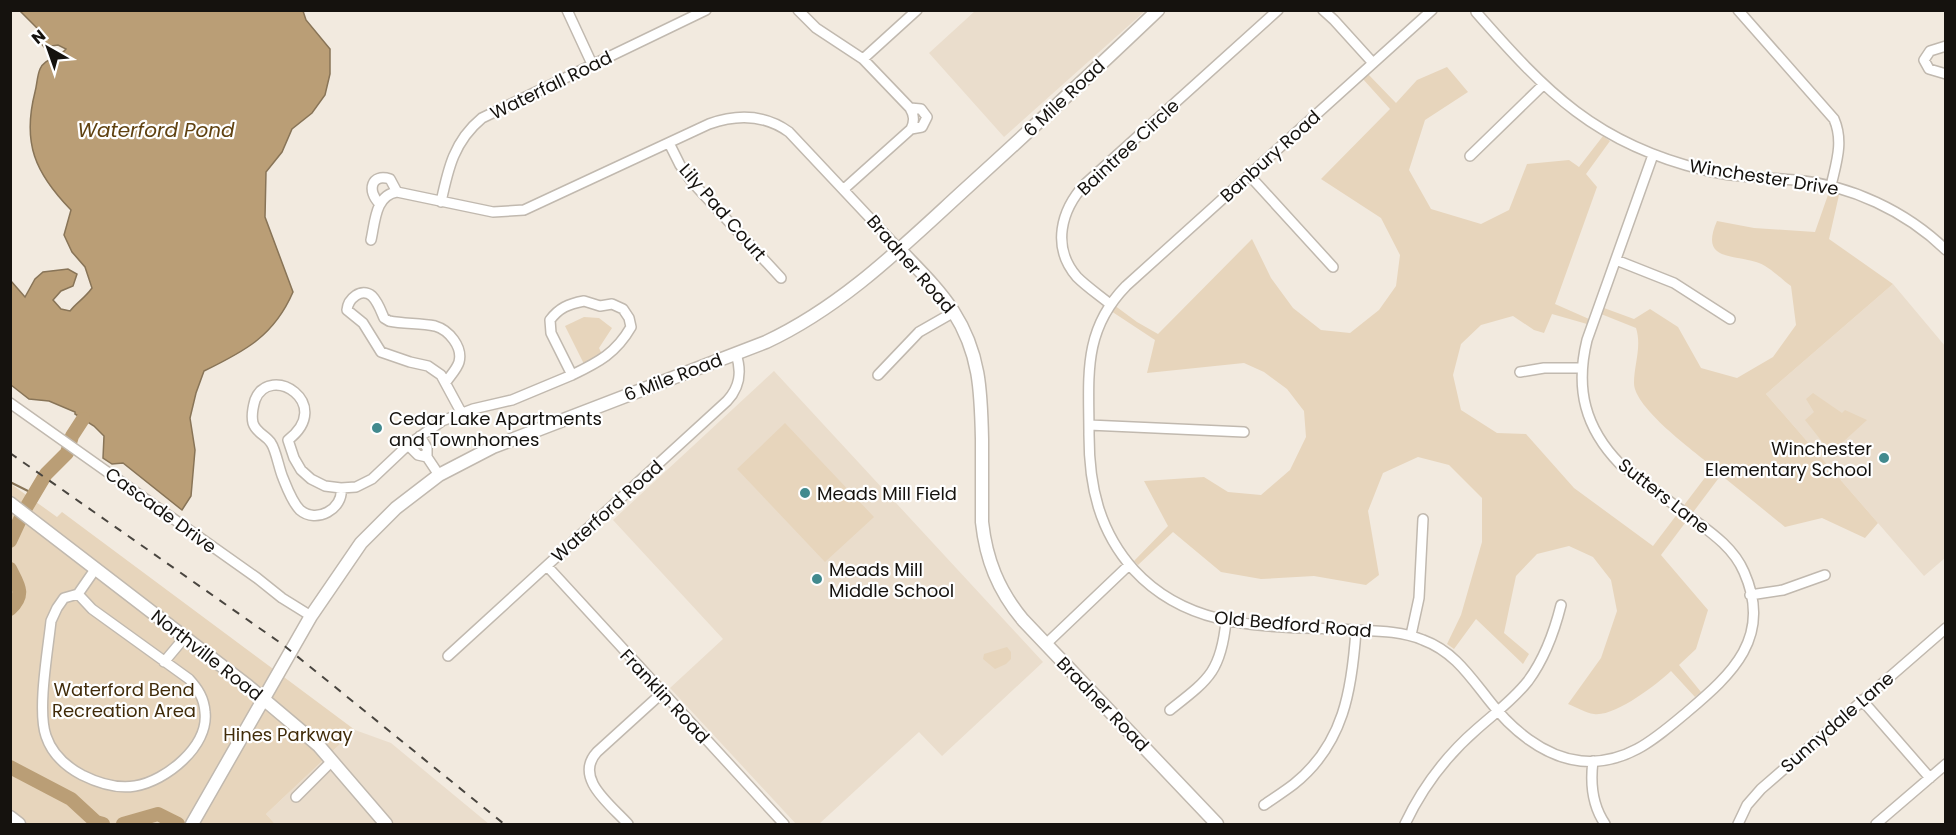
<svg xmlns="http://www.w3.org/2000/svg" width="1956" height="835" font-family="Poppins,sans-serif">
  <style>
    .built { fill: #eaddcc }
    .green { fill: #e7d5bc }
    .water { fill: #ba9e76; stroke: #887457; stroke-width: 1.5 }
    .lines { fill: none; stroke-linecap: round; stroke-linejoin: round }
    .stream { stroke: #887457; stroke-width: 2 }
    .river { stroke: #ba9e76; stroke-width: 14 }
    .street-casing { stroke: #c1b9af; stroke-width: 12 }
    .secondary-casing { stroke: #c1b9af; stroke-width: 15 }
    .street { stroke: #fff; stroke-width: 9 }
    .secondary { stroke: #fff; stroke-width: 12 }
    .rail { stroke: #49453f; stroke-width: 2; stroke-dasharray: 8 8; stroke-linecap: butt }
    .poi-dot { fill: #428a8e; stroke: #fff; stroke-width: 2 }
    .labels { text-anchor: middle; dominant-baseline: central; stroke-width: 4.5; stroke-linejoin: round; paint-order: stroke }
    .street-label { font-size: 18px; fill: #15120e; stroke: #fff }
    .poi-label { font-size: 18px; fill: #15120e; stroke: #fff; text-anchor: start }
    .park-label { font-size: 18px; fill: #412c0a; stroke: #fff }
    .water-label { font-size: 20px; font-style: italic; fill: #604211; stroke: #fff }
  </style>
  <rect width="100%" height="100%" fill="#f2eadf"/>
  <!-- built -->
  <path class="built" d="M975,11V10L1145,11L1004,137L929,53Z
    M1893,284L1945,346V558L1924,576L1766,394Z
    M774,371L1043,662L942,756L919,732L819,824H796L670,688L723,639L613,520Z
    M355,730L391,743L489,824H275L266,814Z"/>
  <!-- green -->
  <path class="green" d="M1447,67L1468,92L1425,120L1409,170L1431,209L1481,224L1509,210L1527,164L1569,160L1579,167L1603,136L1610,141L1586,174L1597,187L1555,304L1589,319L1587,324L1552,314L1544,333L1534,330L1513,316L1481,325L1461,344L1453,375L1461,410L1497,433L1526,434L1574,488L1653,546L1713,467C1694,451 1634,408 1634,383C1634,364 1642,347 1636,328L1601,314L1604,308L1634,319L1650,309L1678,327L1701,368L1737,378L1773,357L1796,325L1791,286C1781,279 1768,265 1756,262C1730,254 1700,260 1717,221L1754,228L1815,232L1829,192L1839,195L1829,239L1893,284L1766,394L1878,523L1865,538L1822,518L1785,527L1721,475L1661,555L1708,610L1696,649L1679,665L1701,692L1695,697L1671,671C1656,685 1615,717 1594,714C1586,713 1576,707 1568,704L1601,658L1617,611L1611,580L1593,557L1569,546L1537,554L1516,576L1504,633L1529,654L1523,664L1476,619L1454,649L1447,644L1461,615L1482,542V498L1449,465L1418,457L1383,473L1368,511L1379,575L1366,585L1314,576L1261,579L1221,572L1173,532L1138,565L1134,561L1168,526L1144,481L1204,477L1228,492L1261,495L1290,470L1306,437L1304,411L1287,389L1264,372L1244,363L1147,373L1155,340L1111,311L1114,305L1137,322L1158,334L1252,239L1271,278L1293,308L1321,330L1350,333L1379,310L1396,286L1400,255L1381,218L1321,179L1390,109L1362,78L1367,73L1396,103L1417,80Z
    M584,317L599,318L612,328L599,348L602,354L584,364L565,326Z
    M1813,393L1842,413L1845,410L1867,420L1831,453L1805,420L1814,412L1806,399Z
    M785,423L874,517L825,562L737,469Z
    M11,484L57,517L62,512L355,730L266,814L275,824H11Z
    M1007,647L1011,652V659L1006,664L995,669L983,659L984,654Z"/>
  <!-- water -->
  <path class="water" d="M20,11H303L306,20L330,49V74L325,95L312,113L292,129L282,152L266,172L265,217L293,292C274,336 245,351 204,371L196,393L190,418L195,450L191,496L182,510L123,463L112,464L103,458L104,436L94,426L75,414V412L49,401L29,399L11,385V281L25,297L35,279L43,272L68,269L77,274L73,286L61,291L53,300L61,309L70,311C77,302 84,299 92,288L85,267L72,252L64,235L71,210C35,173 22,143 35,92C37,85 37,76 40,69C45,58 59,58 66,49L58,45L44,47L40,42L38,29Z"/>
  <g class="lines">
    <!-- stream -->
    <path class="stream" d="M10,482L34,494"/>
    <!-- river -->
    <path class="river" d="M10,541L24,511L46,474L67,453L72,436L83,419
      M10,569C18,585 26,594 10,609
      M10,767L71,799L96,822L103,824
      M123,824L158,814L178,824"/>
    <defs>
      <path id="street" d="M567,10L592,64
        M798,10L816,28L863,59L910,108C914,115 915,121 911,129L844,189
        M1323,10L1334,20L1373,63
        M1432,10L1126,286C1082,331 1089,377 1089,435C1089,486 1099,531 1134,570C1193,634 1274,625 1354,630C1378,631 1401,631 1423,640C1453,651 1469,675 1488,699C1510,728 1543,757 1581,761C1626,765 1655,739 1687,712C1732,674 1773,637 1744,572C1732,544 1704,528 1681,510C1661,495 1641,479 1620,464C1585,428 1575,389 1587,340L1653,155
        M1738,10L1834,119C1844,142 1836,163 1831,186
        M1476,12C1546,92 1596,144 1704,170C1734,178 1764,177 1795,180C1850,185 1906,211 1946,250
        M1946,46L1930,51L1924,60L1929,69L1946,74
        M863,59L917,10
        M910,108L921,109L927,117L922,127L911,129
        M669,143L680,165L692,182L781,278
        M1470,156L1543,85
        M1249,175L1333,267
        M441,202C448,169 454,141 482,118L706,10
        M379,203C367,191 371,173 390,179L397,192
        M371,240C375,223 375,195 397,192L493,212L524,210L709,124C737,114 764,114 789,132L899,249
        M1616,260L1674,283L1730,319
        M584,301L600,306L612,304L623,309L629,318L631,327C616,353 599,362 572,375L551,333L550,320C559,308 568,304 584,301Z
        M1110,304C1099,295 1087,287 1077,277C1051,247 1061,210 1085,184L1278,10
        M1520,372L1544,368H1582
        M878,375L919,332L954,312
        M446,382C450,376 457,369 459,362C463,347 449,330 435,326C420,323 404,324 389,321L384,318C381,311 378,302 372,296C361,287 348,299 347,310L363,323L381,352L410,362L428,366L441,375L461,412
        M10,403L257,578L282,598L311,616
        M1089,425L1244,432
        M408,445L418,455L427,457V448L420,436
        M427,457L439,475
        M341,488C344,509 316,524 300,510C292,502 287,488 283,478C279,469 276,450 271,443C266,435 256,433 253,423C251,415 253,407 255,400C270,362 335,404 288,440L294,458L301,470L311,479L325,486L341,488L356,487L372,479L408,445L442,421L473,409L512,400L572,375
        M547,566L784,824
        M78,594L92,609L189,679C198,689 204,698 205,712C209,746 166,781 135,786C117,789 98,783 82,775C65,766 52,754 46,736C37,710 48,650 51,621L57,608L64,598L78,594L96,568
        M1750,595L1783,590L1825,575
        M1411,635L1419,598L1423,519
        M1046,644L1129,565
        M448,656L727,401C740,387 742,372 736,354
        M164,662L185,637
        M1862,700L1930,778
        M1170,710C1208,680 1221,672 1226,621
        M1593,761C1590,784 1592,805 1605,824
        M296,797L332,761
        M1264,805C1274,798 1285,791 1294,784C1344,744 1352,689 1356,630
        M628,824C611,805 573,778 597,752L662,693
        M1405,824C1422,788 1447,755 1477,729C1495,713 1513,700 1528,681C1545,658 1554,633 1561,605
        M1738,824L1747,805L1761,789L1946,628
        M1876,824L1946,764"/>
      <path id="secondary" d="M899,249C918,269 938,288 953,311C980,353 981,391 982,439C982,466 982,494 982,522C986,559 998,590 1023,620L1217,824
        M10,503L248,686L299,729L319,746L386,824
        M10,817L19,824
        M192,824L311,616L361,543L396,508L439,475L493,447L766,342C841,307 900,249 961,193C1027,133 1093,72 1158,10"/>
    </defs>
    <!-- street casing -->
    <use href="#street" class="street-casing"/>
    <!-- secondary casing -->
    <use href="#secondary" class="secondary-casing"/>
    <!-- street -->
    <use href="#street" class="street"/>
    <!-- secondary -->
    <use href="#secondary" class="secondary"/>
    <!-- rail -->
    <path class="rail" d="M10,453L282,644L504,824"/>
  </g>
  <!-- markers -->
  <g class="poi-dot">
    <circle cx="377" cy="428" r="6"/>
    <circle cx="1884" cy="458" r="6"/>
    <circle cx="805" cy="493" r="6"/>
    <circle cx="817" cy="579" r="6"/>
  </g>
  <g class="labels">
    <!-- street labels -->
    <g class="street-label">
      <text transform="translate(551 85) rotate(-26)">Waterfall Road</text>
      <text transform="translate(1064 98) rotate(-43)">6 Mile Road</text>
      <text transform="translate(1128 147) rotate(-43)">Baintree Circle</text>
      <text transform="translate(1270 156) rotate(-42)">Banbury Road</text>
      <text transform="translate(1764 177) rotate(9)">Winchester Drive</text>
      <text transform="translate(723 212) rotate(49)">Lily Pad Court</text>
      <text transform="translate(911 264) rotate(49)">Bradner Road</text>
      <text transform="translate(673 377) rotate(-21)">6 Mile Road</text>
      <text transform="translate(1664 496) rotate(38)">Sutters Lane</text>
      <text transform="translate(161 510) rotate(36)">Cascade Drive</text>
      <text transform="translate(607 511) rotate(-42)">Waterford Road</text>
      <text transform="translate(1293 624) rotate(5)">Old Bedford Road</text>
      <text transform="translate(207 655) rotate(38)">Northville Road</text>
      <text transform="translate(665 696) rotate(47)">Franklin Road</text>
      <text transform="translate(1103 704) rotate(46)">Bradner Road</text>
      <text transform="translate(1837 722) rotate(-41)">Sunnydale Lane</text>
    </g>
    <!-- poi labels -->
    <g class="poi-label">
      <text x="389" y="418">Cedar Lake Apartments<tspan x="389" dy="21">and Townhomes</tspan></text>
      <text x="1872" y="448" text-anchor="end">Winchester<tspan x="1872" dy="21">Elementary School</tspan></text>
      <text x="817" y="493">Meads Mill Field</text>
      <text x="829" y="569">Meads Mill<tspan x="829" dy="21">Middle School</tspan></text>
    </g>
    <!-- park labels -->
    <g class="park-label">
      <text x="124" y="689">Waterford Bend<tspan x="124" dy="21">Recreation Area</tspan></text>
      <text x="288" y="734">Hines Parkway</text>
    </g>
    <!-- water labels -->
    <g class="water-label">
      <text x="156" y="130">Waterford Pond</text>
    </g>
  </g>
  <!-- border -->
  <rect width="1956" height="835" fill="none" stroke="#15120e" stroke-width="24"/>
  <!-- north arrow -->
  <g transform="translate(48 48) rotate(320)" stroke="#ffffff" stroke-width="4.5" paint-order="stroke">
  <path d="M0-4.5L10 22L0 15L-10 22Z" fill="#15120e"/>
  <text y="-9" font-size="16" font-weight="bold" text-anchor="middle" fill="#15120e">N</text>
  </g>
</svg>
